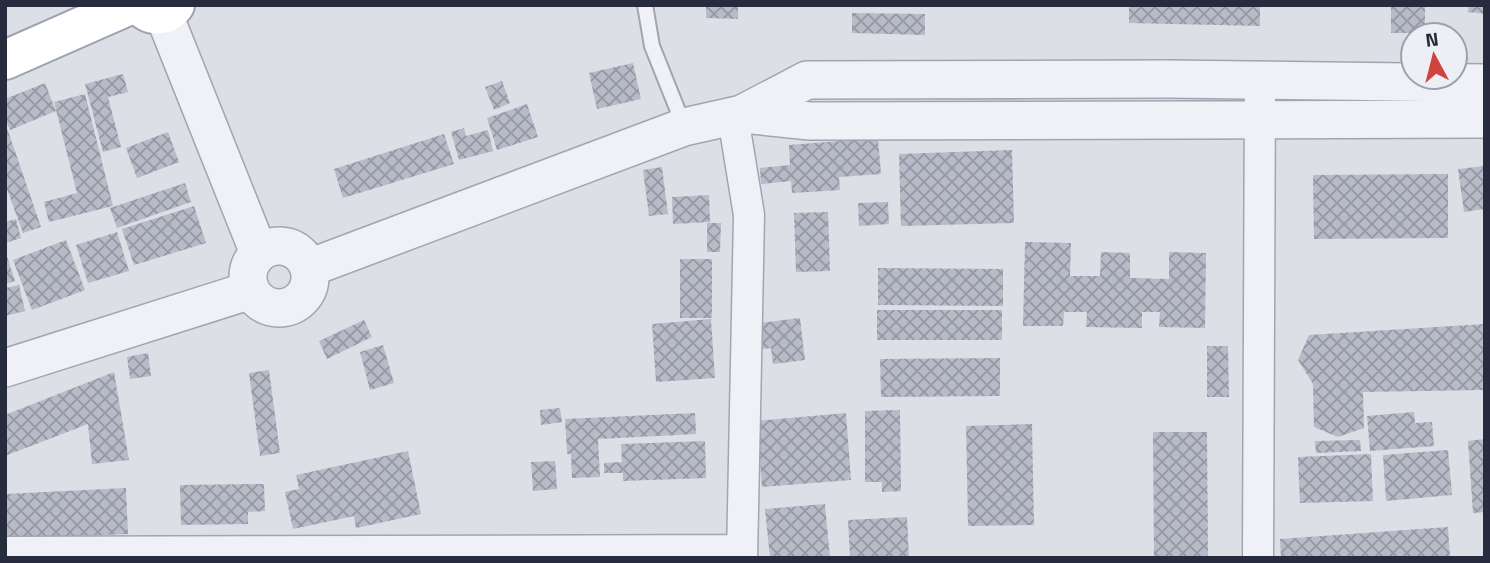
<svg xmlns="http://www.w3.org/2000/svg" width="1490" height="563" font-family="'Titillium Web',sans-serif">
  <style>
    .building { fill: url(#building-cross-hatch) }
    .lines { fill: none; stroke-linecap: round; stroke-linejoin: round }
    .service-casing { stroke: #a2a5b1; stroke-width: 18 }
    .minor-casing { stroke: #a2a5b1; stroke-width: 33 }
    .tertiary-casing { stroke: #a2a5b1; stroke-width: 40 }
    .primary-casing { stroke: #9ca1b3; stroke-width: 42 }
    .service { stroke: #f0f1f6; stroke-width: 14 }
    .minor { stroke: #f0f1f6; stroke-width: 30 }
    .tertiary { stroke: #f0f1f6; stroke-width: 37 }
    .primary { stroke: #fff; stroke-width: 38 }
  </style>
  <defs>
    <pattern id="building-cross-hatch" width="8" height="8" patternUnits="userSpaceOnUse" patternTransform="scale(1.75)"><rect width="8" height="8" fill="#b7bac7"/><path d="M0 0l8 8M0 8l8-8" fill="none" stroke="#9597a3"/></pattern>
  </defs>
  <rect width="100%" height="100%" fill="#dddfe7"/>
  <!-- building -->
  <path class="building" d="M706,5H738V19L706,18Z
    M1129,5H1260V26L1129,23Z
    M1391,5H1425V33H1391Z
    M1469,5H1485V14L1468,12Z
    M852,13L925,14V35L852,33Z
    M633,63L641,99L597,109L589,73Z
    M123,74L128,92L108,97L121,147L103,152L85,84Z
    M502,81L510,103L494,110L485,87Z
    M45,83L56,111L10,130L5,119V99Z
    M85,94L113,206L49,222L44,202L77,193L54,102Z
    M527,104L538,137L497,150L487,118Z
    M6,125L41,227L23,233L5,184Z
    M464,128L466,136L488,130L493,151L459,160L451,132Z
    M168,132L179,162L137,178L126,148Z
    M444,134L454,164L343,198L334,169Z
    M878,138L881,174L839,177L840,190L792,193L791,181L761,184L760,168L790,165L789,145Z
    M1012,150L1014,223L901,226L899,154Z
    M1485,166V209L1464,212L1458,169Z
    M662,167L668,214L649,216L643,170Z
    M1448,174V238L1314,239L1313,175Z
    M185,183L191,202L117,228L110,208Z
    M709,195L710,222L673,224L672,197Z
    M888,202L889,224L859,226L858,203Z
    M194,206L206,243L134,265L122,229Z
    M828,212L830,271L796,272L794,213Z
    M16,219L21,238L5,243V222Z
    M707,223H721L720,252H707Z
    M117,232L129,271L88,283L76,245Z
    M66,240L85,290L32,310L13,260Z
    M1025,242L1071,243L1070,276H1100L1101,252L1130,253V278L1169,279V252L1206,253L1205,328L1159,327L1160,312H1142V328L1086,327L1087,312H1064L1063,326H1023Z
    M5,250L15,281L5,284Z
    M680,259H712V318H680Z
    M878,268L1003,269V306L878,305Z
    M19,285L25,311L5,316V288Z
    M877,310H1002V340H877Z
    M800,318L805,360L773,364L771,348L756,350L753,324Z
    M711,319L715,378L656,382L652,324Z
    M364,320L372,337L327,359L319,341Z
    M1485,324V390L1363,392L1364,428L1338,437L1314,427L1313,384L1298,360L1309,335Z
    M383,345L394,383L370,390L360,352Z
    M1207,346H1228L1229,397H1207Z
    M148,353L151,376L130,379L127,357Z
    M1000,358V396L881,397L880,359Z
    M269,370L280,453L260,456L249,373Z
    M114,372L129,460L92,464L88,424L5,456V415Z
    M560,408L562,422L541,425L540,410Z
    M900,410L901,491L882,492V482H865V411Z
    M1414,412L1415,423L1432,422L1434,446L1370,451L1367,416Z
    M695,413L696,434L598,439L600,477L572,478L571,454H567L565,419Z
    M846,413L851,480L762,487L757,421Z
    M1032,424L1034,525L968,526L966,426Z
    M1153,432H1207L1208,558H1154Z
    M1485,439V512L1473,513L1468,441Z
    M1360,440L1361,451L1316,453L1315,441Z
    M705,441L706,478L623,481V473H604V463L622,462L621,444Z
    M1448,450L1452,495L1386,501L1383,455Z
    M408,451L421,514L356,528L354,516L293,529L285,492L299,489L296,475Z
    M1371,454L1373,501L1300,503L1298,457Z
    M555,461L557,489L533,491L531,462Z
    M264,484L265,511L248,512V524L181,525L180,485Z
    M126,488L128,534L5,539V494Z
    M825,504L830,558H770L765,509Z
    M907,517L909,558H850L848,520Z
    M1448,527L1450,558H1281L1280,539Z"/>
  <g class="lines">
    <defs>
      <path id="service" d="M645,5L652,46L684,126"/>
      <path id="minor" d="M733,117L749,215L742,558
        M5,552L742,550
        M1258,558L1260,80"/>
      <path id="tertiary" d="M164,15L259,253
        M742,114L810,121L1485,119
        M248 277a31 31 0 1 1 62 0a31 31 0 1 1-62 0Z
        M309,268L684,127L742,114L807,80L1167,79L1485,83
        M5,368L251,290"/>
      <path id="primary" d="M140,5C149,18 166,17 175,5
        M5,60L130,5"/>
    </defs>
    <!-- service casing -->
    <use href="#service" class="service-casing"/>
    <!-- minor casing -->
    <use href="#minor" class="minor-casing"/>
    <!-- tertiary casing -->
    <use href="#tertiary" class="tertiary-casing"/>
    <!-- primary casing -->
    <use href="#primary" class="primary-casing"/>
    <!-- service -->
    <use href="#service" class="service"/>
    <!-- minor -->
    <use href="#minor" class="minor"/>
    <!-- tertiary -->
    <use href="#tertiary" class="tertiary"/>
    <!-- primary -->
    <use href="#primary" class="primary"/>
  </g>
  <!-- border -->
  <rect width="1490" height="563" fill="none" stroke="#262b3e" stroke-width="14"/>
  <!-- north arrow -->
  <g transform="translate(1434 56) rotate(353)"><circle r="33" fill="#edeff5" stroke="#9da1ac" stroke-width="2"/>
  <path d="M0-5L12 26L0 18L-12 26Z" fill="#cf443f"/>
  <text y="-10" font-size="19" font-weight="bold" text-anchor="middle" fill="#262b3e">N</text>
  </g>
</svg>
